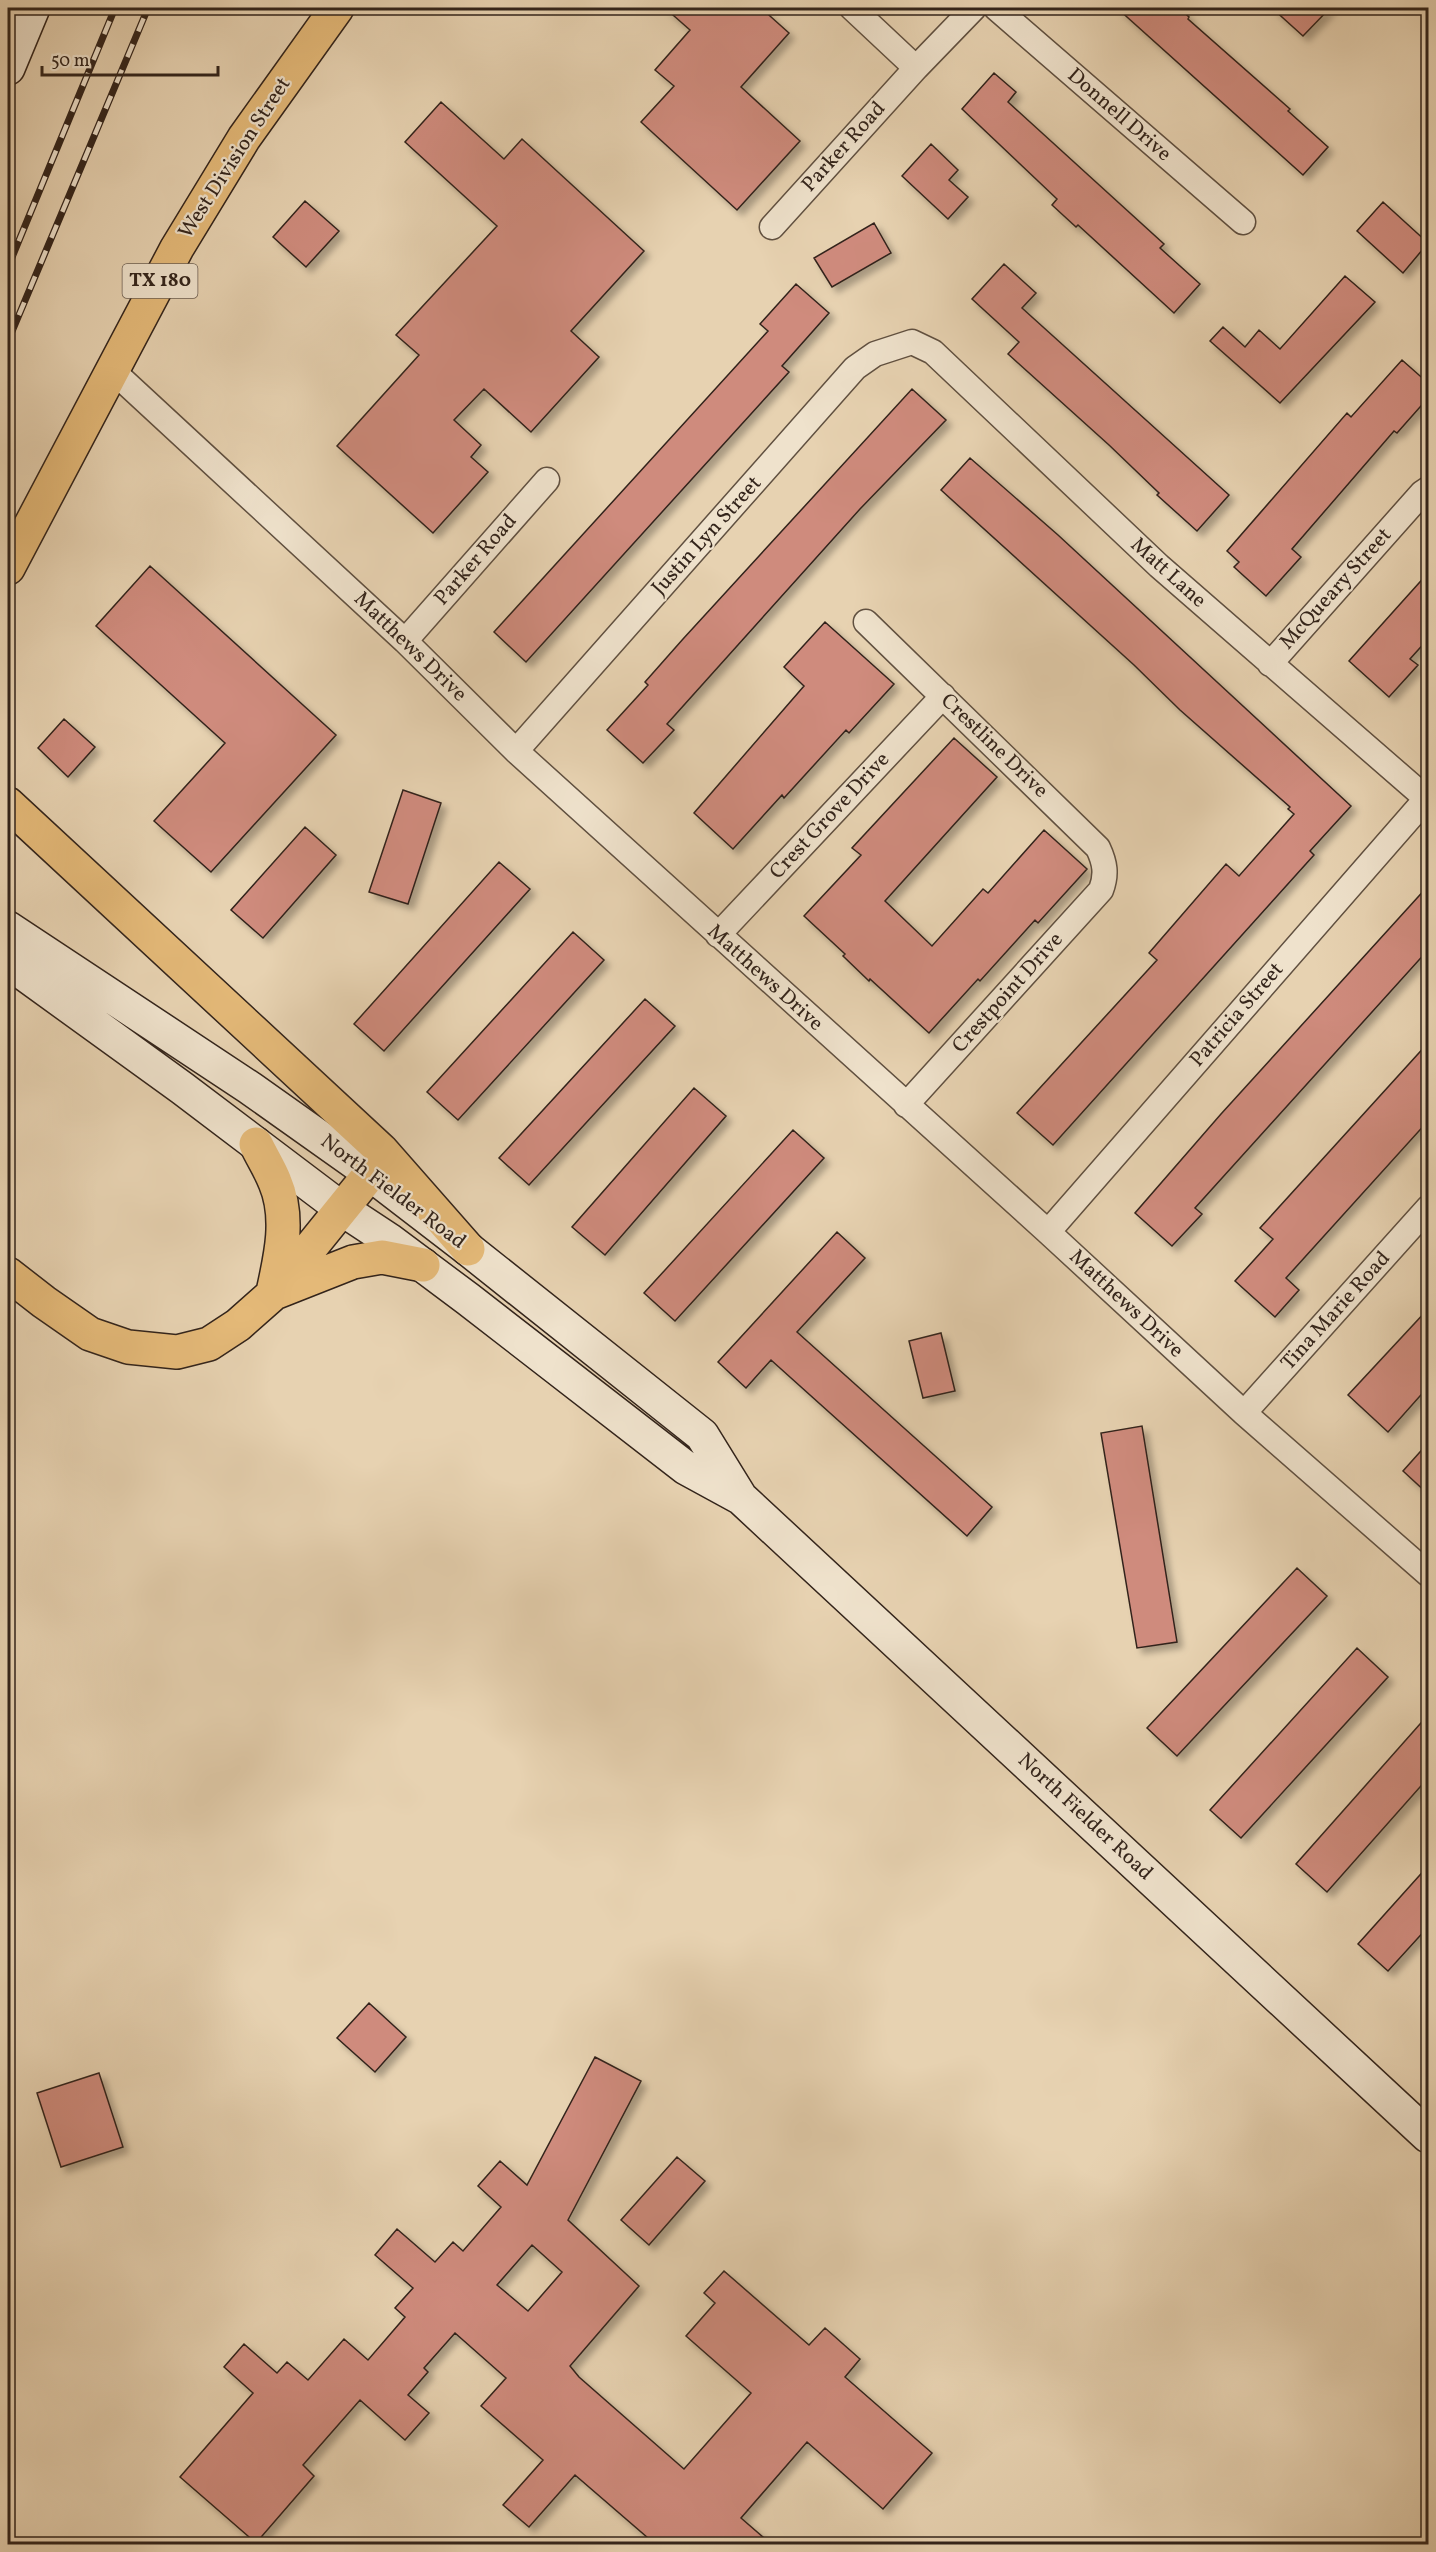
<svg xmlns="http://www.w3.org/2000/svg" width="1436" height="2552" font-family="Vollkorn,serif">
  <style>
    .building { fill: #cf8b7d; stroke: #33241b; stroke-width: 1.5; fill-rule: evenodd; filter: url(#shadow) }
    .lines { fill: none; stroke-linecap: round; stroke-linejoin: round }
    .street-casing { stroke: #605040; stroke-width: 27 }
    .secondary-casing { stroke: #33241b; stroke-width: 36 }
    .primary-casing { stroke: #33241b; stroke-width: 36 }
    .street { stroke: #efe2cc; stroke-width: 24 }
    .secondary { stroke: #efe2cc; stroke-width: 33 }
    .primary { stroke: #e4b978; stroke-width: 33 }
    .rail-casing { stroke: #33241b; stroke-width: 7 }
    .rail { stroke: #efe2cc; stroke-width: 4.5; stroke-dasharray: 14; stroke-linecap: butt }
    .labels { text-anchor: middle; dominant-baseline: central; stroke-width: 4.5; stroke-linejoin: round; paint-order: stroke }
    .shield { fill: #efe2cc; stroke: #6b5d50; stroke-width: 1.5 }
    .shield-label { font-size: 20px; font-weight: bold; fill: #33241b }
    .street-label { font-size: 21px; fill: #33241b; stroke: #efe2cc }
  </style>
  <defs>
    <filter id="shadow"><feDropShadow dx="5.5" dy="5.5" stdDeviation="3" flood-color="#0004"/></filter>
  </defs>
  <rect width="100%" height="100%" fill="#e7d2b1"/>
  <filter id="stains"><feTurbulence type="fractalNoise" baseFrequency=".00333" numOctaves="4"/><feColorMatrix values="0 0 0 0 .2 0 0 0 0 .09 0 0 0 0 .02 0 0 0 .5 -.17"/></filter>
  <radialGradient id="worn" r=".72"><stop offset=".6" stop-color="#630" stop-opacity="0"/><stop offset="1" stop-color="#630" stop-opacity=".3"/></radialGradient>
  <!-- building -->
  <path class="building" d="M665,8H761L789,33L741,87L800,141L737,210L641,122L674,86L655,70L690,30Z
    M1117,8H1179L1189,17L1188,19L1290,109L1288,111L1328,147L1303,175Z
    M1272,8H1330L1303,36Z
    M994,73L1016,92L1008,102L1164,244L1160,248L1200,284L1174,313L1078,225L1076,227L1052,205L1057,199L962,109Z
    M441,102L504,159L522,139L644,251L571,331L599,357L531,432L484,389L454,420L481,445L471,457L488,472L433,533L337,446L419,355L396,335L497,226L405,142Z
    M931,144L958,170L949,180L968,197L948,219L902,176Z
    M305,201L339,231L306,267L273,237Z
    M1383,202L1428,243L1403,273L1357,231Z
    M874,223L891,253L832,287L814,258Z
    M1004,264L1036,293L1022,308L1229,495L1197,531L1157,495L1159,493L1109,445L1008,354L1019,342L972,299Z
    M1345,276L1375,302L1280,403L1210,341L1223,327L1245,347L1259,330L1280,349Z
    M796,284L829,313L782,366L789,372L526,662L494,632L768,331L760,324Z
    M1402,360L1428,383V398L1397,433L1394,431L1292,549L1301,557L1266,596L1234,567L1239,562L1227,551L1347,413L1351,417Z
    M912,389L946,420L860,509L667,724L674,730L643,763L607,730L648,685L645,682L683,639Z
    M970,458L1058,535L1351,806L1310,851L1314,855L1053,1145L1017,1113L1157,960L1149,953L1226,864L1239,876L1294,814L1288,809L1290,807L1180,710L1134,665L941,490Z
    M150,566L336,735L211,872L154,821L225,743L96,626Z
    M1428,573V639L1410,659L1418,665L1389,697L1349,661Z
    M825,622L894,684L849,733L846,730L784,798L782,795L733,849L694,813L804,686L784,667Z
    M64,719L95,747L68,777L38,748Z
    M954,738L997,777L885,901L932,946L983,889L988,893L1044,830L1087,869L1038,923L1035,920L980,981L978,979L929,1033L870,979L869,981L843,956L845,954L804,916L861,855L852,848Z
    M403,790L441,803L408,904L369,892Z
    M305,827L336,855L263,938L231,910Z
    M499,862L530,889L384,1051L354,1024Z
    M1428,886V950L1195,1208L1202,1214L1172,1246L1135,1213L1221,1114Z
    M573,932L604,960L458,1120L427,1092Z
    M645,999L675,1026L529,1185L499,1158Z
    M1428,1043V1121L1286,1278L1299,1290L1275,1317L1235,1281L1273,1239L1260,1228Z
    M694,1088L726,1116L605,1255L572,1227Z
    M793,1130L824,1158L675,1321L644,1293Z
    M837,1232L865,1258L797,1332L992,1507L967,1536L771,1360L746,1388L718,1362Z
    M1428,1309V1387L1388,1432L1348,1395Z
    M941,1333L955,1391L923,1398L909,1341Z
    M1142,1426L1177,1642L1137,1648L1101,1433Z
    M1428,1443V1494L1403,1471Z
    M1297,1568L1327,1596L1177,1756L1147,1728Z
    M1357,1648L1388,1677L1241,1838L1210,1810Z
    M1428,1715V1778L1327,1892L1296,1864Z
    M1428,1866V1927L1388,1971L1358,1944Z
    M369,2003L406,2037L375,2072L337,2038Z
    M595,2057L641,2081L568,2220L639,2286L570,2366L579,2377L684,2469L751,2393L686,2336L715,2303L704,2293L724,2271L809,2345L825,2328L860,2359L845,2377L932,2453L883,2509L807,2442L741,2518L771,2544H655L575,2475L529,2527L503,2505L543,2460L481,2406L506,2378L455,2333L424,2368L428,2372L408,2395L429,2413L405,2440L360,2400L303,2465L314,2476L256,2543L180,2477L253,2393L224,2367L244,2344L277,2373L287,2362L308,2380L344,2339L368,2360L405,2317L395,2308L413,2288L375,2255L397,2229L435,2262L453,2242L463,2251L501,2207L478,2186L500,2161L527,2185ZM532,2245L562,2272L528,2311L497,2285Z
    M99,2073L123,2147L61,2167L37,2093Z
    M677,2157L705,2181L649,2245L621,2220Z"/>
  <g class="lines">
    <defs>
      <path id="street" d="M852,8L916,68
        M996,8L1243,222
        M772,227L916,68L974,8
        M113,371L405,641L516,751L1048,1232L1244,1413L1428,1574
        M866,622L1098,848C1105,863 1107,874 1101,890L906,1105
        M405,641L547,480
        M1270,664L1422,493L1428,489
        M516,751L855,368L875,354L912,342L933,352L1159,566L1428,800
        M718,935L943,696
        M1048,1232L1427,798
        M1244,1413L1428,1208"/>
      <path id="secondary" d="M8,68L33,8
        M8,928L250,1088L360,1166L468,1249L702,1435L739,1495
        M8,962L182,1088L342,1209L389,1240L468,1299L686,1468L741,1498L1428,2136"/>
      <path id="primary" d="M8,568L177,248L244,138L337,8
        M8,804L381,1150L468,1249
        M256,1144C262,1157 270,1169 275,1182C290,1217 281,1256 273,1292
        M8,1274L44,1302L90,1334L128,1347L177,1352L209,1344L238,1325L273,1294L370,1174
        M277,1292L353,1262L382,1257L423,1265"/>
    </defs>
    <!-- street casing -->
    <use href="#street" class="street-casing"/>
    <!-- secondary casing -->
    <use href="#secondary" class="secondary-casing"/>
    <!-- primary casing -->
    <use href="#primary" class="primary-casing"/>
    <!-- street -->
    <use href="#street" class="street"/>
    <!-- secondary -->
    <use href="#secondary" class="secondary"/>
    <!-- primary -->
    <use href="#primary" class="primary"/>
    <defs>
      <path id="rail" d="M8,267L115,8
        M8,341L148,8"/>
    </defs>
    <!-- rail casing -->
    <use href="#rail" class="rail-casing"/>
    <!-- rail -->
    <use href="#rail" class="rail"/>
  </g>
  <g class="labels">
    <!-- shield labels -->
    <rect class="shield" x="122.5" y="264" width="75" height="34" rx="4.5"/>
    <g class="shield-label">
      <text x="160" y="281">TX 180</text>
    </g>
    <!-- street labels -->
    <g class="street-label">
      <text transform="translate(1119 115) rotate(41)">Donnell Drive</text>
      <text transform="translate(844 147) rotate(-48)">Parker Road</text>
      <text transform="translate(235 158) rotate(-57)">West Division Street</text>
      <text transform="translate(707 536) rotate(-48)">Justin Lyn Street</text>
      <text transform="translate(476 560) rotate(-49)">Parker Road</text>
      <text transform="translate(1168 573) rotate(42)">Matt Lane</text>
      <text transform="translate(1336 589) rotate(-48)">McQueary Street</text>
      <text transform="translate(410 647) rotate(44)">Matthews Drive</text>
      <text transform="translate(994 746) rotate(44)">Crestline Drive</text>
      <text transform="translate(830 816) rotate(-47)">Crest Grove Drive</text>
      <text transform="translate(765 978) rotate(42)">Matthews Drive</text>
      <text transform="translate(1008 993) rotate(-48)">Crestpoint Drive</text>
      <text transform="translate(1237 1015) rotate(-49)">Patricia Street</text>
      <text transform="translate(393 1192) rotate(37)">North Fielder Road</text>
      <text transform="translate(1126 1304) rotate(43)">Matthews Drive</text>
      <text transform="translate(1336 1311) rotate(-48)">Tina Marie Road</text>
      <text transform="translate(1085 1817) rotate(43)">North Fielder Road</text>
    </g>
  </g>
  <!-- margin -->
  <rect width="1436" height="2552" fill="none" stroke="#e7d2b1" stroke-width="30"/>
  <rect x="9" y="9" width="1418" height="2534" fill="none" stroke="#33241b" stroke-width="3"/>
  <rect x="15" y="15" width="1406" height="2522" fill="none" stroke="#33241b" stroke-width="1.5"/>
  <!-- scale -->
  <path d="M42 66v9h176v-9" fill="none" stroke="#33241b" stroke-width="3"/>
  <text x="51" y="66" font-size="18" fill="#33241b" stroke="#efe2cc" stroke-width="4.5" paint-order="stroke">50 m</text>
  <rect width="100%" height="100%" filter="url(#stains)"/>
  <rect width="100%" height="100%" fill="url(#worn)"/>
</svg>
